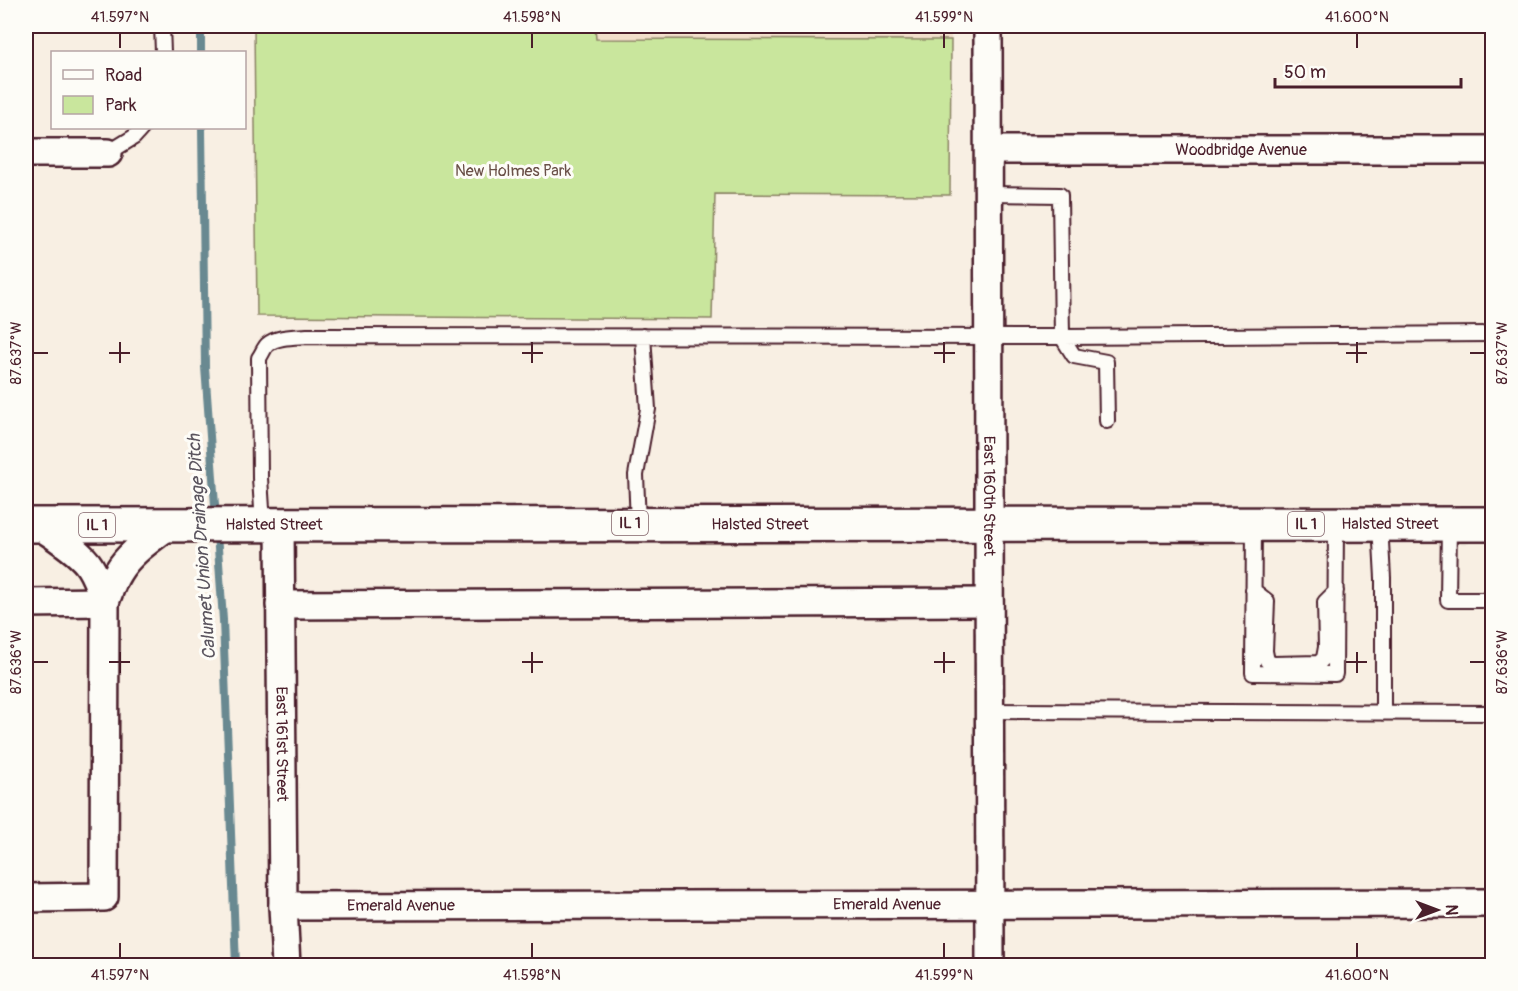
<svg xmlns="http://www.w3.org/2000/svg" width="1518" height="991" font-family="Pangolin,sans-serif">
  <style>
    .built { fill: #f2dfcb }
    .green { fill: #c9e69d; stroke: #8a8264; stroke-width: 1.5 }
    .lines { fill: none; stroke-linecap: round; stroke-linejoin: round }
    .stream { stroke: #698991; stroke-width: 8 }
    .lane-casing { stroke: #4a1f2b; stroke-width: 18 }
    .street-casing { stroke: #4a1f2b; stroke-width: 32 }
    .primary-casing { stroke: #4a1f2b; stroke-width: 38 }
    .lane { stroke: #fdfcf7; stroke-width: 14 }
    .street { stroke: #fdfcf7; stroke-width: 27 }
    .primary { stroke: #fdfcf7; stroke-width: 33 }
    .ticks { fill: none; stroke: #4a1f2b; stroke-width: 2 }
    .labels { text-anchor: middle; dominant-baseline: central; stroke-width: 6; stroke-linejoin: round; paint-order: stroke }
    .shield { fill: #fdfcf7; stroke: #806168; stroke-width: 1.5 }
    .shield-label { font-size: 15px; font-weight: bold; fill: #4a1f2b }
    .street-label { font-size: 16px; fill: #4a1f2b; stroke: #fdfcf7 }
    .park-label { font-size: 16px; fill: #6a5148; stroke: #fdfcf7 }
    .water-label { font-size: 18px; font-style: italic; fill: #5a545e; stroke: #fdfcf7 }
    .neatline { fill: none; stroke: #4a1f2b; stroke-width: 2 }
    .ticks-label { font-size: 15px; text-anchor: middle; fill: #4a1f2b }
  </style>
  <rect width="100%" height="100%" fill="#f8efe3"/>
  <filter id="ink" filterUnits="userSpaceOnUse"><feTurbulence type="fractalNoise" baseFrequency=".0167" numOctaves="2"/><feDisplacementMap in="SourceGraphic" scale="12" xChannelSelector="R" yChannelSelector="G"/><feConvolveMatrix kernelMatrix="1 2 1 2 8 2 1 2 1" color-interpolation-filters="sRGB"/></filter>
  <g filter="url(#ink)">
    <!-- built -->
    <path class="built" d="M595,26H951V40L595,39Z"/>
    <!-- green -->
    <path class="green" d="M254,26H595L596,39L951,40L950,195L715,194L712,319L257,316Z"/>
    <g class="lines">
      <!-- stream -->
      <path class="stream" d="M201,26V52
        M202,128L205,367L216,519
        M217,534L223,620L236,966"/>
      <defs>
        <path id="lane" d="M162,26L163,52
          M108,153L134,137L142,128
          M989,194L1060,195L1062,337L1074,356L1106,362L1107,421
          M638,523L636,475L648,409L643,336
          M263,524L260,478L259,358C262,354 264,348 267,345C277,336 295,337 307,336L1062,337L1492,334
          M1254,524L1253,673L1335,674L1336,524
          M1380,524L1383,578V713
          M1449,524L1448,600H1492
          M1253,590L1267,601L1265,651L1267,661L1273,664L1319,663L1324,658L1326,647L1325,602L1336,591
          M989,711L1492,713"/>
        <g id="street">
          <path id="s1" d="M988,26L990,966"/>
          <path id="s2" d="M989,150H1492"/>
          <path d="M26,153H108"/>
          <path id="s3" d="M280,524L283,906L286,966"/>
          <path d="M39,525C54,536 81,552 90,567C97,578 101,591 105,602"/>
          <path d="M26,603L105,602"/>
          <path d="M280,605L989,602"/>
          <path d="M26,898L104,897L105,602C109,592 112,581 118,572C130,552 151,539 169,525"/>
          <path id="s4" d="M283,906L1492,903"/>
        </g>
        <g id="primary">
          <path id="s5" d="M26,525L1492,524"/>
        </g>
      </defs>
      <!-- lane casing -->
      <use href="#lane" class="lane-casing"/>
      <!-- street casing -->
      <use href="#street" class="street-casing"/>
      <!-- primary casing -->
      <use href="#primary" class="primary-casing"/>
      <!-- lane -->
      <use href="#lane" class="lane"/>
      <!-- street -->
      <use href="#street" class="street"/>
      <!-- primary -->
      <use href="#primary" class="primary"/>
    </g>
  </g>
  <!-- ticks -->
  <path class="ticks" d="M120,33V48M532,33V48M944,33V48M1357,33V48M120,342V363M532,342V363M944,342V363M1357,342V363M33,353H48M109,353H130M522,353H543M934,353H955M1346,353H1367M1470,353H1485M120,652V673M532,652V673M944,652V673M1357,652V673M33,662H48M109,662H130M522,662H543M934,662H955M1346,662H1367M1470,662H1485M120,943V958M532,943V958M944,943V958M1357,943V958"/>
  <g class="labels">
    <!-- shield labels -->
    <g class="shield">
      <rect x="612" y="511" width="36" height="24" rx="4.5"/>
      <rect x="1288" y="512" width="36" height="24" rx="4.5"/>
      <rect x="79" y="513" width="36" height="24" rx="4.5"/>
    </g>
    <g class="shield-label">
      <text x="630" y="523">IL 1</text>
      <text x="1306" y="524">IL 1</text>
      <text x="97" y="525">IL 1</text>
    </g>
    <!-- street labels -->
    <g class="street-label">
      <text stroke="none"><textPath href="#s2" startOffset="252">Woodbridge Avenue</textPath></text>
      <text stroke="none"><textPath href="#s1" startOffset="470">East 160th Street</textPath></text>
      <text stroke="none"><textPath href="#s5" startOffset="734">Halsted Street</textPath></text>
      <text stroke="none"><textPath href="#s5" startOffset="248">Halsted Street</textPath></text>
      <text stroke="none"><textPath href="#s5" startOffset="1364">Halsted Street</textPath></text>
      <text stroke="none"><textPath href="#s3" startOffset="220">East 161st Street</textPath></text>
      <text stroke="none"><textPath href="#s4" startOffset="604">Emerald Avenue</textPath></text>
      <text stroke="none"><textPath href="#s4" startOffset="118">Emerald Avenue</textPath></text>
    </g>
    <!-- park labels -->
    <g class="park-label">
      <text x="513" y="171">New Holmes Park</text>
    </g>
    <!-- water labels -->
    <g class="water-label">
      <text transform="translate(202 547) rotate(-94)">Calumet Union Drainage Ditch</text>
    </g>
  </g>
  <!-- margin -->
  <rect width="1518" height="991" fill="none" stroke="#fdfcf7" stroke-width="66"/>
  <!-- legend -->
  <rect x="51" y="51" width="195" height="78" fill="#fdfcf7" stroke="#b5a4a5" stroke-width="1.5"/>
  <rect x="63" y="70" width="30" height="9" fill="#fdfcf7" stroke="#b5a4a5" stroke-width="1.5"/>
  <text x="105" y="81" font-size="18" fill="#4a1f2b">Road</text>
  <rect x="63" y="96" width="30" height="18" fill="#c9e69d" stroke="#b5a4a5" stroke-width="1.5"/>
  <text x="105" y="111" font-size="18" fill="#4a1f2b">Park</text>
  <!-- north arrow -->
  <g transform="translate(1437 910) rotate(90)" stroke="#fdfcf7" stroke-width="4.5" paint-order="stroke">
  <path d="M0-4.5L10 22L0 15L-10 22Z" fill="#4a1f2b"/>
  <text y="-9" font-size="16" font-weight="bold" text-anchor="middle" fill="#4a1f2b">N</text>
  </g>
  <!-- scale -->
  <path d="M1275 78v9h186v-9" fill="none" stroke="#4a1f2b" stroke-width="3"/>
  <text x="1284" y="78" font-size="18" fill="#4a1f2b" stroke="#fdfcf7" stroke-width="4.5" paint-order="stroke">50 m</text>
  <rect x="33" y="33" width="1452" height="925" class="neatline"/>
  <g class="ticks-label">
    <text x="120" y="22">41.597°N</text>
    <text x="532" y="22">41.598°N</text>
    <text x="944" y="22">41.599°N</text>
    <text x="1357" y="22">41.600°N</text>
    <text transform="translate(1502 353) rotate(-90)" y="5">87.637°W</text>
    <text transform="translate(16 353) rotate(-90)" y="5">87.637°W</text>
    <text transform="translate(1502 662) rotate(-90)" y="5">87.636°W</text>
    <text transform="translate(16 662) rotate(-90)" y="5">87.636°W</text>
    <text x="120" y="980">41.597°N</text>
    <text x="532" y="980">41.598°N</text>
    <text x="944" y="980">41.599°N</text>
    <text x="1357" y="980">41.600°N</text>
  </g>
</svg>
